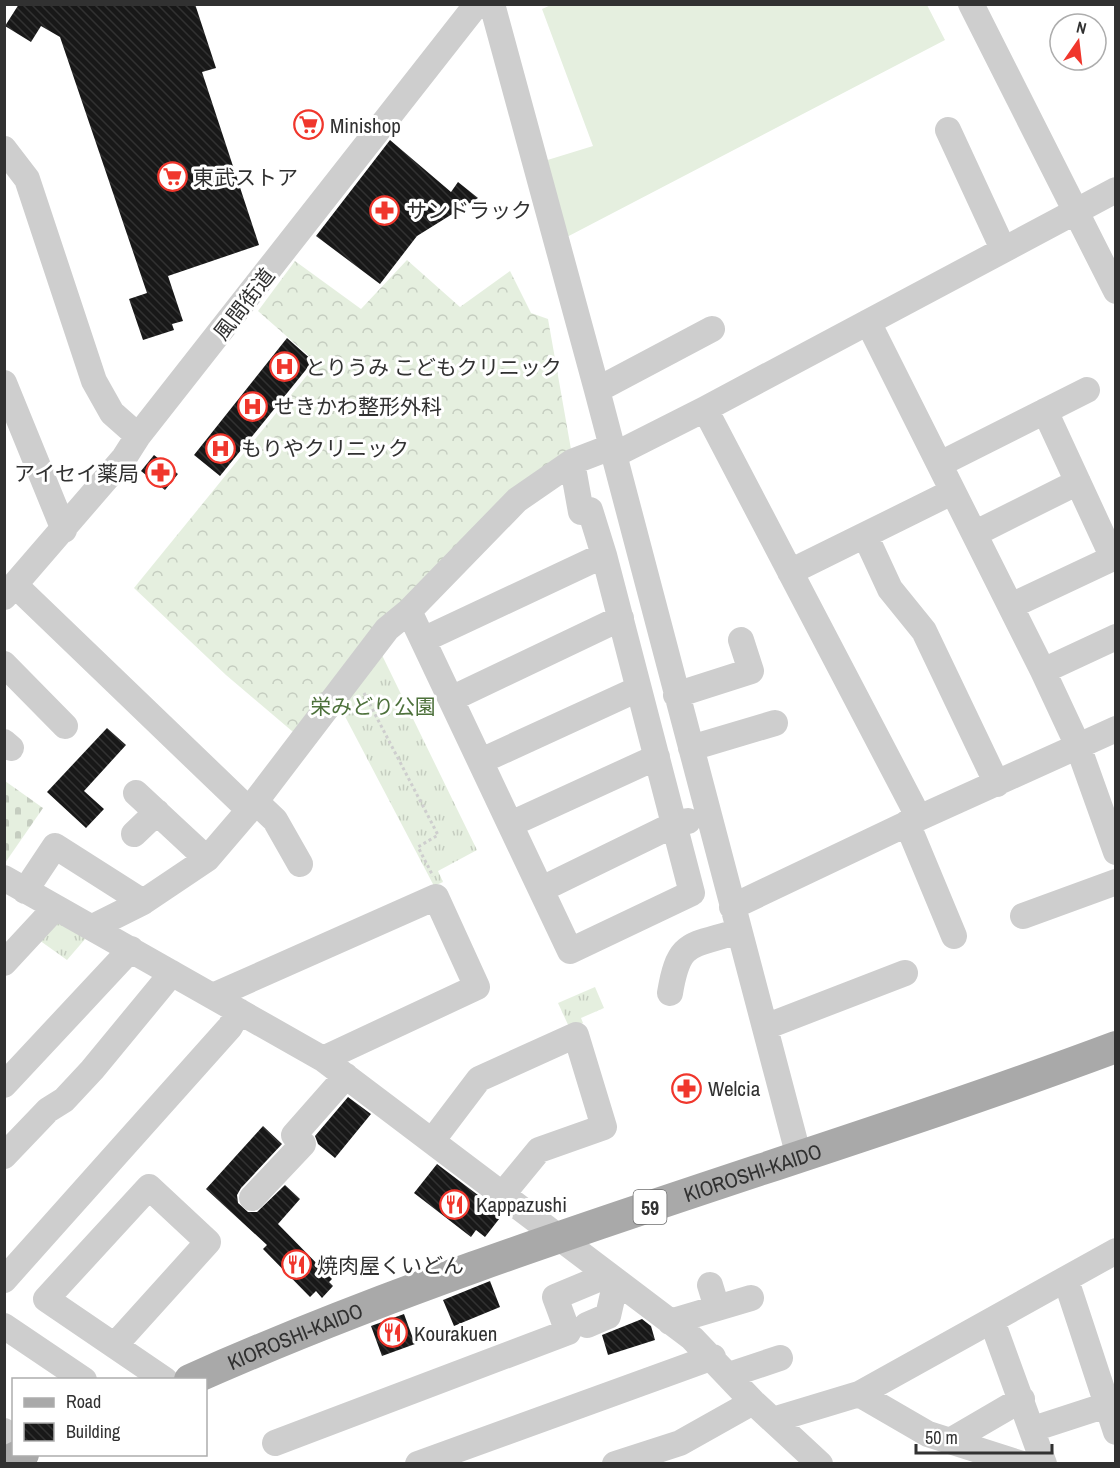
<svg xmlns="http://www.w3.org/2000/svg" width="1120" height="1468" font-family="'Archivo Narrow','Noto Sans JP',sans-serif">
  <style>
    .grass { fill: url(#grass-tufts) }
    .forest { fill: url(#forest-crowns) }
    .cemetery { fill: url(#cemetery-stones) }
    .pitch { fill: #e5efdf }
    .building { fill: url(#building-back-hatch) }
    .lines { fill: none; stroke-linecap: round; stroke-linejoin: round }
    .path { stroke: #cecece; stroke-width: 3; stroke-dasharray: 3 3; stroke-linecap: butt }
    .minor { stroke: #cecece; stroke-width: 26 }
    .major { stroke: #a9a9a9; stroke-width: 32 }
    .labels { text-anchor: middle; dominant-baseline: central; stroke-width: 6; stroke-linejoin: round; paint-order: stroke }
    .shield { fill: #fff; stroke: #6f6f6f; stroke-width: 1.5 }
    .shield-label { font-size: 20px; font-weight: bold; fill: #313131 }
    .poi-label { font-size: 21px; fill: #313131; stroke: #fff; text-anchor: start }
    .street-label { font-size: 21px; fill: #313131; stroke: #fff }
    .park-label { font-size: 21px; fill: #4d713b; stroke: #fff }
  </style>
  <defs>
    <pattern id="grass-tufts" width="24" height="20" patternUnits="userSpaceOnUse" patternTransform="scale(1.5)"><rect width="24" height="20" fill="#e5efdf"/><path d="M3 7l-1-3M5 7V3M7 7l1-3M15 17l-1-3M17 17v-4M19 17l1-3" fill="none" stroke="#c5cdc0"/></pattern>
    <pattern id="forest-crowns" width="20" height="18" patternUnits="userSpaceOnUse" patternTransform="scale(1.5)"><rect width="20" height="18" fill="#e5efdf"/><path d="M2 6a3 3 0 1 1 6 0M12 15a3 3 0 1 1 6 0" fill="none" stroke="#c5cdc0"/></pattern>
    <pattern id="cemetery-stones" width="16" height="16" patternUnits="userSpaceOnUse" patternTransform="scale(1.5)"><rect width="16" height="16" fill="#e5efdf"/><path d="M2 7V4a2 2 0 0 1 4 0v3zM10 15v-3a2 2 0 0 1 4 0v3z" fill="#c5cdc0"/></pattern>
    <pattern id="building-back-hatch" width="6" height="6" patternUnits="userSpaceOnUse" patternTransform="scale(1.5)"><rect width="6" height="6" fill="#181818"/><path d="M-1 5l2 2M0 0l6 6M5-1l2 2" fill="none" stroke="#313131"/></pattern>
  </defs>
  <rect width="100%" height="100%" fill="#fff"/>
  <!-- grass -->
  <path class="grass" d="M379,649L477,850L438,871L443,882L434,886L338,703Z
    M54,920L86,938L67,960L39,940Z
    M595,987L604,1008L581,1018L583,1023L570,1029L558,1003Z"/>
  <!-- forest -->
  <path class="forest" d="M407,260L460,307L510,271L531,313L548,319L572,455L299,737L226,675L134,588L317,363L258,311L295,261L361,309Z"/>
  <!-- cemetery -->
  <path class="cemetery" d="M5,781L43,808L5,863Z"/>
  <!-- pitch -->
  <path class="pitch" d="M551,5H927L945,40L563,239L541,162L593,146L542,9Z"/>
  <!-- building -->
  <path class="building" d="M19,4H195L216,68L202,72L259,245L168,276L183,321L172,324L174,330L143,340L129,299L147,293L60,37L41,26L31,42L5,26Z
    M390,140L451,192L458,182L478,198L417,236L380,284L316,236Z
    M287,338L313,361L220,476L194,455Z
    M154,455L178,474L165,490L141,471Z
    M107,728L126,745L84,791L104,809L86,828L47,792Z
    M348,1097L371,1114L335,1158L318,1144L315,1136Z
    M263,1126L282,1144L241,1188L237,1195L238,1203L248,1212H257L285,1185L300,1199L278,1224L332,1279L329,1282L333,1286L322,1298L316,1291L310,1297L263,1249L267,1245L206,1189Z
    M437,1164L503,1214L485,1237L476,1230L471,1237L414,1193Z
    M490,1281L500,1307L454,1326L443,1300Z
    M404,1314L415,1344L382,1356L371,1326Z
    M642,1319L651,1326L655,1340L608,1355L602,1335Z"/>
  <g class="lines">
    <!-- path -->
    <path class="path" d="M364,693L438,835L418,847L433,876"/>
    <!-- minor -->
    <path class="minor" d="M492,4L597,390L799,1157
      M971,4L1116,291
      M948,130L1003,249
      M4,149L27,179L94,381L112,413L138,436
      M868,322L1043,671L1078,746L1116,852
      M4,383L64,530
      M597,390L712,329
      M705,409L919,818
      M614,455L705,409L1116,190
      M940,464L1087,390
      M976,533L1078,482
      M865,535L890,589L924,631L997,784
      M790,572L952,492
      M15,585L249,810
      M4,597L124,458L138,436L477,4
      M1011,606L1113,558L1045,411
      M409,611L570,951L692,893L604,555L590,510L581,512L572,462
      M425,639L604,555
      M4,664L65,726
      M1043,671L1116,637
      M676,695L751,671L741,640
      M451,699L621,618
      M4,742L11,748
      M691,748L775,723
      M481,761L638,689
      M136,793L207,859
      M256,802L275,820L300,864
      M907,823L954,936
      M511,824L657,757
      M134,834L157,812
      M4,878L323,1059L692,1338L753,1402L820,1464
      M542,889L673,825L688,821
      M25,891L55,846L143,902
      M732,907L919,818L1116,729
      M1023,916L1116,882
      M93,927L143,902L207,859L249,810L387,629L409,611L517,500L572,462L611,447
      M4,963L55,908
      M670,993C679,939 690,947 739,931
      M213,996L436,897L477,987L323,1059
      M765,1027L905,973
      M4,1085L131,949
      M432,1141L479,1079L576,1035L604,1127L539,1150L502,1195
      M4,1156L48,1110L64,1100L92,1070L172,973
      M252,1198L303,1144L294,1135L346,1076
      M4,1280L230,1027L239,1011
      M1066,1280L1116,1432
      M710,1285L717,1308
      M992,1321L1044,1464
      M670,1322L751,1298
      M587,1325L608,1316L616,1281
      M4,1326L84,1380
      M115,1345L208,1242L149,1187L46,1299L165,1380
      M729,1375L780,1358
      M859,1394L928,1434L1022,1464
      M773,1420L859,1394L1116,1251
      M1033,1429L1116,1402
      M4,1431L14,1438
      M950,1441L1022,1399
      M275,1443L568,1332L555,1297L608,1275
      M418,1464L713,1357
      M615,1464L680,1443L753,1402"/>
    <!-- major -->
    <g class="major">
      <path id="s1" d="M190,1380C490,1246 808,1162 1116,1047"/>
      <path d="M4,1463L23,1454"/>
    </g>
  </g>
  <!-- icons -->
  <defs>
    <symbol id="supermarket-ring" viewBox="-11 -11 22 22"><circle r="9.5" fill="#fff" stroke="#f0362c" stroke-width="1.5"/><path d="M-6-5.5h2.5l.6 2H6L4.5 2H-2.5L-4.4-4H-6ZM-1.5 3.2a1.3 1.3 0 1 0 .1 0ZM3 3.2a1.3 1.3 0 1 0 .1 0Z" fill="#f0362c"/></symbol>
    <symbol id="pharmacy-ring" viewBox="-11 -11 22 22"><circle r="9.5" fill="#fff" stroke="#f0362c" stroke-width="1.5"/><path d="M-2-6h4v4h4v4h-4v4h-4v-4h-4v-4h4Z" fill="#f0362c"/></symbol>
    <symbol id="hospital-ring" viewBox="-11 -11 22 22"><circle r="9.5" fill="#fff" stroke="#f0362c" stroke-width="1.5"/><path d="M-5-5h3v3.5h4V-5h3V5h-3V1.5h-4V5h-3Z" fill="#f0362c"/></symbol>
    <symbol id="restaurant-ring" viewBox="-11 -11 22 22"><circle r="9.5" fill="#fff" stroke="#f0362c" stroke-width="1.5"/><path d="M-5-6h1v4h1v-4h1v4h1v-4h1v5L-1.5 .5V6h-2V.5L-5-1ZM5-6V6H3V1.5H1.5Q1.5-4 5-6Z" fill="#f0362c"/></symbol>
  </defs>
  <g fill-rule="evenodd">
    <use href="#supermarket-ring" x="292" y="108" width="33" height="33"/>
    <use href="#supermarket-ring" x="156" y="160" width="33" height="33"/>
    <use href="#pharmacy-ring" x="368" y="194" width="33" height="33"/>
    <use href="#hospital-ring" x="268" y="350" width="33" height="33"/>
    <use href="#hospital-ring" x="236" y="390" width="33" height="33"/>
    <use href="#hospital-ring" x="204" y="432" width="33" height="33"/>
    <use href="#pharmacy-ring" x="144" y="456" width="33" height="33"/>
    <use href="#pharmacy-ring" x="670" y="1072" width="33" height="33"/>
    <use href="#restaurant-ring" x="438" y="1188" width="33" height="33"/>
    <use href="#restaurant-ring" x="280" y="1248" width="33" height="33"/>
    <use href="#restaurant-ring" x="376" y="1316" width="33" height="33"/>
  </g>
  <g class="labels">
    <!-- shield labels -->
    <rect class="shield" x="633.5" y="1190" width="33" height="34" rx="4.5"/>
    <g class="shield-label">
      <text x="650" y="1207">59</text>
    </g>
    <!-- poi labels -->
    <g class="poi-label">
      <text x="330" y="125">Minishop</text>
      <text x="193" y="177">東武ストア</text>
      <text x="406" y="210">サンドラック</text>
      <text x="305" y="367">とりうみ こどもクリニック</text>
      <text x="274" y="406">せきかわ整形外科</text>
      <text x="241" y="448">もりやクリニック</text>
      <text x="139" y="473" text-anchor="end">アイセイ薬局</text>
      <text x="708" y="1088">Welcia</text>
      <text x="476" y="1204">Kappazushi</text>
      <text x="317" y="1265">焼肉屋くいどん</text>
      <text x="414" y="1333">Kourakuen</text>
    </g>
    <!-- street labels -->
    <g class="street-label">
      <text transform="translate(244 304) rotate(-52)">風間街道</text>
      <text stroke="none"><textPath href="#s1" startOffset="600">KIOROSHI-KAIDO</textPath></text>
      <text stroke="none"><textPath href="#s1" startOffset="114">KIOROSHI-KAIDO</textPath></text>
    </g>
    <!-- park labels -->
    <g class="park-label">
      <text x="373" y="706">栄みどり公園</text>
    </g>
  </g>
  <!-- border -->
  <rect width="1120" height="1468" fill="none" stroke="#313131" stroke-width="12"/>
  <!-- legend -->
  <rect x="12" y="1378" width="195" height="78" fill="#ffffff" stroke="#adadad" stroke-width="1.5"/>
  <rect x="24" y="1398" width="30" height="9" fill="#a9a9a9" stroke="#adadad" stroke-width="1.5"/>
  <text x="66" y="1408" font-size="18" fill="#313131">Road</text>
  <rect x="24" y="1423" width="30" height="18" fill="url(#building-back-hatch)" stroke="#adadad" stroke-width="1.5"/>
  <text x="66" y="1438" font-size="18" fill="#313131">Building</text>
  <!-- north arrow -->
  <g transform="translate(1078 42) rotate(14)"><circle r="28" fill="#ffffff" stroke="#adadad" stroke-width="1.5"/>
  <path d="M0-4.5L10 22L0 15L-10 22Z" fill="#f0362c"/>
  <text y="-9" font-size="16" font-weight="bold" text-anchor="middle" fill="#313131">N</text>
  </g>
  <!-- scale -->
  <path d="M916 1444v9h136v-9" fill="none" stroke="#313131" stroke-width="3"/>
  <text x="925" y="1444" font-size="18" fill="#313131" stroke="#ffffff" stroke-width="4.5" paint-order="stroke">50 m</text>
</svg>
